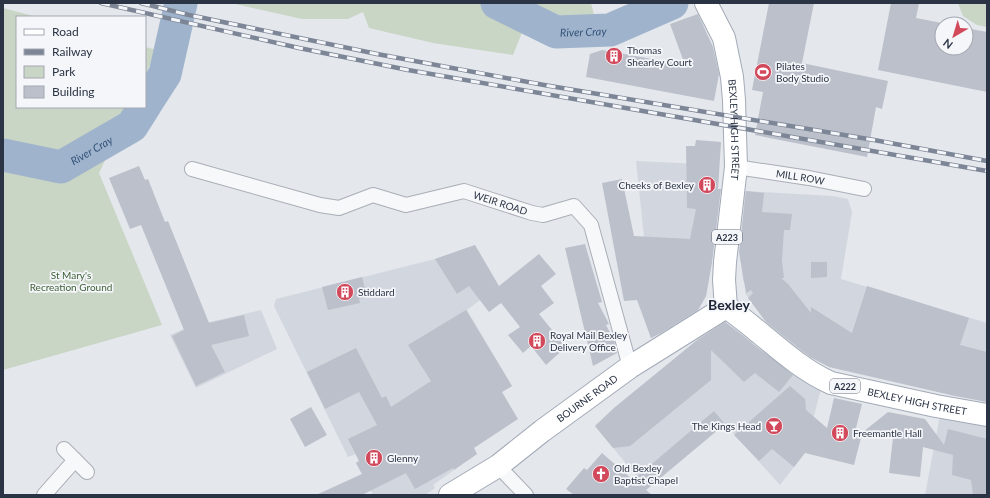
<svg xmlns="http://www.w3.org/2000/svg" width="990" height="498" font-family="Lato,sans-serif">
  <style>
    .built { fill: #d2d6de }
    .green { fill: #c9d6c5 }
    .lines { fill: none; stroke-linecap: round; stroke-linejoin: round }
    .river { stroke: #9fb4cc; stroke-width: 33 }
    .building { fill: #bbc0ca }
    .minor-casing { stroke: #a9aeb7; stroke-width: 16 }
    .primary-casing { stroke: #a3abb8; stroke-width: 24 }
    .minor { stroke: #f7f8fa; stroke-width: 14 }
    .primary { stroke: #fff; stroke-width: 22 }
    .rail-casing { stroke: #7d8696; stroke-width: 4.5 }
    .rail { stroke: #f4f6f9; stroke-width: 3; stroke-dasharray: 9; stroke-linecap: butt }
    .labels { text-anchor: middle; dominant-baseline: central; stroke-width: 3.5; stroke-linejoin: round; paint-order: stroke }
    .shield { fill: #f4f6f9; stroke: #676e7b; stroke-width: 1 }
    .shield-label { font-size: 9px; font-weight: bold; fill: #2b3445 }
    .poi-label { font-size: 10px; fill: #2b3445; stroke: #f4f6f9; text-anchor: start }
    .street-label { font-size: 10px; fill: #2b3445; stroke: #f4f6f9 }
    .park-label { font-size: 10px; fill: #3f6138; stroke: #f4f6f9 }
    .water-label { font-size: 11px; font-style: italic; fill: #34527a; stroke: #f4f6f9 }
    .district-label { font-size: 14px; font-weight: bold; fill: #1d2536; stroke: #f4f6f9 }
  </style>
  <rect width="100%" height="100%" fill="#e4e7ec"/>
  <!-- built -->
  <path class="built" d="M636,161L719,165L716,230L711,268L706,296L698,310L680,323L651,338L643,313L644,237Z
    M745,191L833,196L848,199L852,212L841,279L987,323V402L834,368L807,353L805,357L772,330L745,293L748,291L743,280L740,255Z
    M475,245L498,286L467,310L512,386L487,401L447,405L477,454L467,461L456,444L443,452L454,470L433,485L435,488L425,495H373L356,463L359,461L356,454L348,457L274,306L276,299L435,259Z
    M261,310L277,349L196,388L170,335L188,327Z
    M725,322L753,341L752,343L766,358L769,354L806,383L821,389L804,454L780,485L725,424L647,489L595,426L614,408L697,340V338L717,324Z
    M940,415L987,421V495H925Z"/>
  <!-- green -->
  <path class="green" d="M231,3H591L594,15L593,20L561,25L536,13L523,30L513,55L433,43L369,28L363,12L348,19H302Z
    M958,3H987V27L977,25L963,16Z
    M3,8L37,17H17V107H130L99,173L162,325L3,370Z
    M145,47L157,50L145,76Z"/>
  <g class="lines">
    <!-- river -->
    <g class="river">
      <path id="s1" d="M497,3L556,32L610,30L672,3"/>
      <path d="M145,105L165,74L181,3"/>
      <path id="s2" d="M3,155L61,167L132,126L144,107"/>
    </g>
  </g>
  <!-- building -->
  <path class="building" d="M769,3H814L802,63L888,81L882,109L876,107L867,157L755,135L763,92L752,90Z
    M891,3H919L916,18L947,24H942V48H966V28L987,32V92L878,70Z
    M698,14L713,47L719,74L714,101L586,77L590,54L602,50L685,65L670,24Z
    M696,140L721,142L718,189H721L712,262L706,296L698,310L661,333L651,338L637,300L624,301L602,183L622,179L634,236L690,239L696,209L687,208L686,146H695Z
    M139,166L145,180L148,179L165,222L168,221L209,323L244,315L249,336L211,345L225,372L196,386L172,336L184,330L141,225L130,229L109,178Z
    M746,191L764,193L762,212L792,214L790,230H784L782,261L784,278H781L788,284L811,313V307L852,333L867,286L969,318L960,345L987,352V402L955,396L829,367L810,357L766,322L748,298L753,293L751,290L746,293L739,252Z
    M585,244L602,302L598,303L609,324L606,325L614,340L617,353L593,366L565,248Z
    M475,245L499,286L539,254L556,274L541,286L554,303L539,314L566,347L546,365L531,346L523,353L508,335L520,327L501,303L489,312L469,286L457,294L435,259Z
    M811,262H827V277L811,278Z
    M362,277L367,297L359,299L360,303L328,310L322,287Z
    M466,310L512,386L502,392L518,419L474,448L477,454L454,470L453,468L415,489L406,473L362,495H316L362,474L356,463L359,461L348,439L377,425L359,392L325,409L307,372L356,348L382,398L386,396L391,407L431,381L408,345Z
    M725,322L793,375L779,392L755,373L744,382L711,350V380L630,446L613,448L595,426L614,408L696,341Z
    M790,386L805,399L806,410L827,428L834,398L862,404L853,440L888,412L925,419L944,445L948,429L987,439V495H973L971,480L952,475L953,455L923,447L920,477L889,473L893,438L862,434L854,465L805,453L794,467L772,449L759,461L734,435Z
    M311,407L327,435L305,447L290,419Z
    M714,411L725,424L646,490L652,495H574L566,489L584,468L587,470L602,453L633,480Z"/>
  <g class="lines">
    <defs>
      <g id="minor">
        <path id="s3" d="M736,167L809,178L864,189"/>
        <path id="s4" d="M192,169L320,205L339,208L373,195L406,205L464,191L532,213L543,215L574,206L591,225L630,367"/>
        <path d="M64,449L87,472"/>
        <path d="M498,466L526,495"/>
        <path d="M44,495L75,460"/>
      </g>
      <g id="primary">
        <path id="s5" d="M706,3L724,38L732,77L734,100L736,167L725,262L724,280L726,307"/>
        <path id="s6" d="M726,307C762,331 791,365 831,383L936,406L987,415"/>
        <path id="s7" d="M450,495L498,466L542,431L630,367L726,307"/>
      </g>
    </defs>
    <!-- minor casing -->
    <use href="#minor" class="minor-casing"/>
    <!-- primary casing -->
    <use href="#primary" class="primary-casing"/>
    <!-- minor -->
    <use href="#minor" class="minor"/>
    <!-- primary -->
    <use href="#primary" class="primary"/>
    <defs>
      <path id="rail" d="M101,3L299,48L408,70L987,171
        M141,3L189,15L377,54L544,85L874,140L987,161"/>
    </defs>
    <!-- rail casing -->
    <use href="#rail" class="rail-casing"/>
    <!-- rail -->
    <use href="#rail" class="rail"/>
  </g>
  <!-- icons -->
  <defs>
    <symbol id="building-disc" viewBox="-11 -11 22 22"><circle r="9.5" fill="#d1495b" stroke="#f4f6f9"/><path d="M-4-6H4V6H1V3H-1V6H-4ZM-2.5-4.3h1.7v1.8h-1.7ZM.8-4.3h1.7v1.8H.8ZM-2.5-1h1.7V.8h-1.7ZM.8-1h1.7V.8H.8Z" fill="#fff"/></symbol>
    <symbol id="stadium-disc" viewBox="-11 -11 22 22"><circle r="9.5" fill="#d1495b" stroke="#f4f6f9"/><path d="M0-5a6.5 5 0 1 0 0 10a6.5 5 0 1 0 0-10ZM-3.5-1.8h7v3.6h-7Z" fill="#fff"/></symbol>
    <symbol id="bar-disc" viewBox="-11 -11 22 22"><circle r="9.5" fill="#d1495b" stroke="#f4f6f9"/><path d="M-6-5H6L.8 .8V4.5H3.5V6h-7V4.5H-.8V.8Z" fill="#fff"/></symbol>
    <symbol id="church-disc" viewBox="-11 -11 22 22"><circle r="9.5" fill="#d1495b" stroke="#f4f6f9"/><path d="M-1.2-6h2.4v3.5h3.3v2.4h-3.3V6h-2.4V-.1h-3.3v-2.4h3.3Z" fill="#fff"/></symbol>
  </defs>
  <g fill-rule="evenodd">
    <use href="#building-disc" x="604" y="46" width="20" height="20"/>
    <use href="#stadium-disc" x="753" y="62" width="20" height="20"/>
    <use href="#building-disc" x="697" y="175" width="20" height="20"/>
    <use href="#building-disc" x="335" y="282" width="20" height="20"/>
    <use href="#building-disc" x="527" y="331" width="20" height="20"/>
    <use href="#bar-disc" x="764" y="416" width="20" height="20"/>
    <use href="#building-disc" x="830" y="423" width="20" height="20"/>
    <use href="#building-disc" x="364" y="448" width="20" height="20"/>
    <use href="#church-disc" x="591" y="464" width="20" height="20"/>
  </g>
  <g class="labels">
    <!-- shield labels -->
    <g class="shield">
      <rect x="712" y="230" width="30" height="14" rx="3"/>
      <rect x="830" y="379" width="30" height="14" rx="3"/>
    </g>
    <g class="shield-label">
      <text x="727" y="237">A223</text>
      <text x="845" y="386">A222</text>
    </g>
    <!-- poi labels -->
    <g class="poi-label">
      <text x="627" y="50">Thomas<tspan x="627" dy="12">Shearley Court</tspan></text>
      <text x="776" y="66">Pilates<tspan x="776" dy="12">Body Studio</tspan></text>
      <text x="694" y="185" text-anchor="end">Cheeks of Bexley</text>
      <text x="358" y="292">Stiddard</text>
      <text x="550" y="335">Royal Mail Bexley<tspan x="550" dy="12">Delivery Office</tspan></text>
      <text x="761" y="426" text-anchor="end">The Kings Head</text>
      <text x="853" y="433">Freemantle Hall</text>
      <text x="387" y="458">Glenny</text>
      <text x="614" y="468">Old Bexley<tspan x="614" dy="12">Baptist Chapel</tspan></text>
    </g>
    <!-- street labels -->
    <g class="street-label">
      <text stroke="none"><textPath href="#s5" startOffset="132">BEXLEY HIGH STREET</textPath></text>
      <text stroke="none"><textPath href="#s3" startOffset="65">MILL ROW</textPath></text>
      <text stroke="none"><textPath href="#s4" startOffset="321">WEIR ROAD</textPath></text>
      <text stroke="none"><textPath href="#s7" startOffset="168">BOURNE ROAD</textPath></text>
      <text stroke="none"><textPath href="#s6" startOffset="218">BEXLEY HIGH STREET</textPath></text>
    </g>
    <!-- park labels -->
    <g class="park-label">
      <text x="71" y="275">St Mary's<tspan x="71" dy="12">Recreation Ground</tspan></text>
    </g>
    <!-- water labels -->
    <g class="water-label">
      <text stroke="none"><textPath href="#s1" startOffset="93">River Cray</textPath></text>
      <text stroke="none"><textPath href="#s2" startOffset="94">River Cray</textPath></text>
    </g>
    <!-- district labels -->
    <g class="district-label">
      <text x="729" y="304">Bexley</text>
    </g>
  </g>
  <!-- border -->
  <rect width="990" height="498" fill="none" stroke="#2b3445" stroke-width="8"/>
  <!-- legend -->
  <rect x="16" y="16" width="130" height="92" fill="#f4f6f9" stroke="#a4a8b1"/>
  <rect x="24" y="29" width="20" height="6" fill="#ffffff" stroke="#a4a8b1"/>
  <text x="52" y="36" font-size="12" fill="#2b3445">Road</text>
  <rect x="24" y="49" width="20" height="6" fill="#7d8696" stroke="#a4a8b1"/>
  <text x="52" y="56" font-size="12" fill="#2b3445">Railway</text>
  <rect x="24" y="66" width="20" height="12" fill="#c9d6c5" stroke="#a4a8b1"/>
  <text x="52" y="76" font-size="12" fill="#2b3445">Park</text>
  <rect x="24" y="86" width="20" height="12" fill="#bbc0ca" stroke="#a4a8b1"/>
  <text x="52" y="96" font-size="12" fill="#2b3445">Building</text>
  <!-- north arrow -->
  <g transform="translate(954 36) rotate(218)"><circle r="19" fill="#f4f6f9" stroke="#a4a8b1"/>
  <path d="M0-3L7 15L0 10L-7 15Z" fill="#d1495b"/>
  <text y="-6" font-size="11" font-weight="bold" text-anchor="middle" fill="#2b3445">N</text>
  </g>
</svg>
